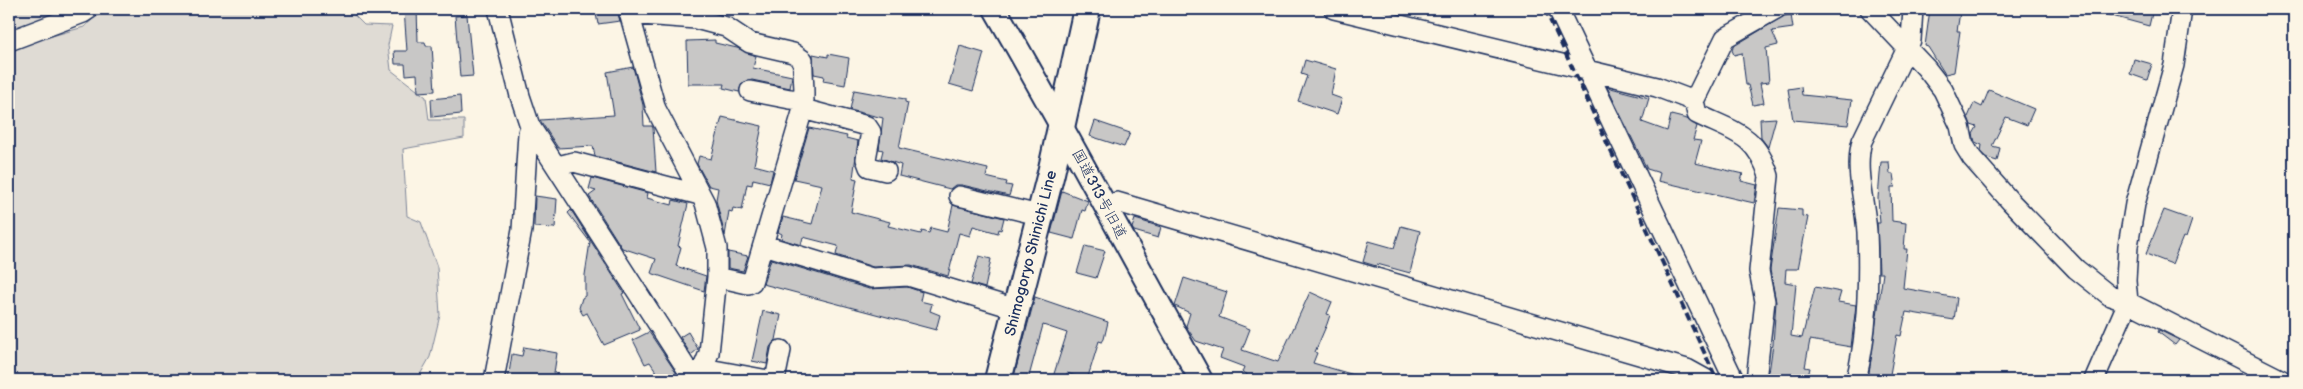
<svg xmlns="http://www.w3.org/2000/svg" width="2303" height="389" font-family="'Balsamiq Sans','Klee One',sans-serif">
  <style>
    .green { fill: #dfdbd4; stroke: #7d8599 }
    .building { fill: #c8c7c6; stroke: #1b2f5e }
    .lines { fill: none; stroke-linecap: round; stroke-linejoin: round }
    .minor-casing { stroke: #1b2f5e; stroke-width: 22 }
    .tertiary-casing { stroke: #1b2f5e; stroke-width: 26 }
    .secondary-casing { stroke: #1b2f5e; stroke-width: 30 }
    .minor { stroke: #fcf5e5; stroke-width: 19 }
    .tertiary { stroke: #fcf5e5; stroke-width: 22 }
    .secondary { stroke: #fcf5e5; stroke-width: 26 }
    .rail { stroke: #1b2f5e; stroke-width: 4; stroke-dasharray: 8 4; stroke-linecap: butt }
    .labels { text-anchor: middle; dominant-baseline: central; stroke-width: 4.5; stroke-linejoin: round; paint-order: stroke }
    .street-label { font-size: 15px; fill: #1b2f5e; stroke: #fcf5e5 }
  </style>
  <rect width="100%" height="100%" fill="#fcf5e5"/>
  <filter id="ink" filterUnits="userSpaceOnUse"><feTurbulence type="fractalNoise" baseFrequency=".02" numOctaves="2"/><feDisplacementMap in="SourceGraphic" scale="10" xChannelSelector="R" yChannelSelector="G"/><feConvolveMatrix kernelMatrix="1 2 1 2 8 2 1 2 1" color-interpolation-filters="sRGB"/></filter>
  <g filter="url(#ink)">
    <!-- green -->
    <path class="green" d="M9,9H82L9,34Z
      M104,9H348L364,25L392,26L388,45L391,70L426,97L429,120H464V138L403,149L407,216L421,222L437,267L440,315L430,357L417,380H9V48L84,27Z"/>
    <!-- building -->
    <path class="building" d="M404,9H417L418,42H425L426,46H432L435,91L418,92L417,74L406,75L405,64H395L394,51H407Z
      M595,9H617L620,21L598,24Z
      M1930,9L1960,12L1957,31H1960L1954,72L1945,74L1928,47L1925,46Z
      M2102,9H2153L2149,26L2101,13Z
      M467,15L473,76L460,77L455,16Z
      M1791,15L1793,28L1772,31L1778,45L1766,48L1769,82L1760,83L1764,103L1753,105L1748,85H1746L1742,53L1734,55L1732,50L1734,46L1784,16Z
      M715,40V43L737,48L756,56L753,68L792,76L790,88L752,80L742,83L739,92L723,88L724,84H688L687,41Z
      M960,46L984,53L973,91L949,84Z
      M813,54L828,57V54L849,58L845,85L823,81L824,76L814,74Z
      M2134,59L2152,64L2147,80L2130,74Z
      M1305,60L1336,69L1331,95L1342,99L1337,114L1298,101L1307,76L1301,74Z
      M633,67L643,105L644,126H652L653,128L656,172L595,156L593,146L558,148L540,120L614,115L607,72Z
      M1607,87L1649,98L1642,122L1667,131L1671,115L1687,119L1697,126L1693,140L1701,141L1695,163L1743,174L1741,181L1757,185L1754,203L1658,181L1660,173L1647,169Z
      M1801,87L1802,95L1852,100L1848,125L1793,120L1788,89Z
      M854,90L905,99V102L908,103L899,148L988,169L986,177L1007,182L1006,185L1012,186L1009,196L962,185H955L950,189L899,176L901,165L881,158L883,150L879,149L883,118L850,110Z
      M1989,90L2034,109L2027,125L2006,117L1992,146L2000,148L1997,161L1987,158L1981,151L1982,145L1975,142L1973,134L1977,127L1971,125L1968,117L1974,103L1982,107Z
      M460,96L461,114L432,117L431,99Z
      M722,117L762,126L754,165L773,170L770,183L753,179L752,185L747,184L742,210L733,208L732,212L729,211L725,236L716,200L718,188L709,186L697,164L699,156L711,159Z
      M1776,118L1768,147L1761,138L1760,119Z
      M1095,121L1130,133L1124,147L1090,136Z
      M809,128L847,136L846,138L858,141L853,178L857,179L851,212L890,222L888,226L921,234L922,231L929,233L931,228L947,232L953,205L1004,218L1001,230L999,229L998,233L973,226L970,236L959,233L948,276L911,265L873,267L836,255L838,246L803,237L801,245L781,239L782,234L778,232L783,217L812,224L822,185L794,179Z
      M1881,162H1889L1890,174H1893L1895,187H1891L1892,221L1906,223L1904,249H1907L1903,288L1957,298L1954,320L1906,312L1901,336L1897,335L1889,380H1868L1883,273H1879L1877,223H1880L1878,198Z
      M592,178L648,193L647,198L672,205L673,200L688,204L678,246L681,247L676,266L706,276L704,291L651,273L656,259L622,248L589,196L596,191L589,189Z
      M1062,191L1088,201L1085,211L1082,210L1074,239L1051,233Z
      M535,196L557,199L555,228L534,227Z
      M1779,208L1802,210V216L1808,217L1798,269H1786L1785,282L1796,284L1791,336L1802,338L1815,287L1841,292L1838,302L1856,305L1851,347L1810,340L1805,367L1810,368L1807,380H1768L1773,344L1776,302L1770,270Z
      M571,210L624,293L622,294L640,330L604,345L587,313L583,315L579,308L582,298L585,296V275L590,242L568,213Z
      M2164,210L2192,220L2186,238L2183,237L2172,264L2146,254Z
      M1135,219L1161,227L1158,238L1134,231L1132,228Z
      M1401,226L1420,231L1410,273L1377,264L1376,266L1363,262L1369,241L1394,248Z
      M1085,246L1105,251L1096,278L1077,273Z
      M728,252L748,256L743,271L728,268Z
      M979,256L991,259L985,288L971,284Z
      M771,259L869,289L907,287L922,292L920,301L932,304L930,311L940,315L936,330L763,284Z
      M1184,278L1227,292L1219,317L1250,329L1242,350L1278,362L1310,292L1332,302L1327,314L1330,315L1327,324L1315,352L1317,353L1313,363L1361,377L1360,380H1245L1247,374L1242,372L1244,367L1220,358L1223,350L1196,341L1189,331L1186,326L1190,313L1175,306Z
      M1035,297L1108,322L1104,339L1102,342L1099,341L1087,380L1067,373L1065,380H1052L1067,333L1043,325L1028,380H1013Z
      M763,311L781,315L776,340L770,347L767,364L752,361Z
      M2159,330L2179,340L2175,345L2158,332Z
      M649,332L681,380H662L650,362L645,364L633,340Z
      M688,332L698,349L691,355L680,337Z
      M524,347L557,353L553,380H508L512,354L522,356Z"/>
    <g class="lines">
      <defs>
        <path id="minor" d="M498,9L520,96L530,126L694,380
          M628,9L656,109L705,203L717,248V277L709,353L703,368
          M1334,9L1657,87L1694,101L1725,38L1776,9
          M1558,9L1734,380
          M1870,9L1926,68L1943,90L1960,126L1964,145L1972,158L2011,202L2076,269L2110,296L2128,302L2282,380
          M629,14L696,19L726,27L750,43L793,53L803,60C802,78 806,91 803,109L752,282L748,284L717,277
          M9,41L83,13L89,9
          M750,91L790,99L804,100
          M1694,101L1697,114C1734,132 1756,134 1769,176L1759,271L1765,301L1756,380
          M803,109L867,126L871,132L866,159L869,167L886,171
          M558,166L574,162L700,195
          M959,196L1039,215
          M1104,206L1117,202L1687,369L1707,380
          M764,245L872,278L908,276L1016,309
          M694,373L703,368L768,380
          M494,380L522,230L528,133L530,126
          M775,380L781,350
          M1856,380C1868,332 1869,282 1867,232C1865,202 1854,170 1862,141L1911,40L1913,9
          M2094,380L2128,302L2126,280L2128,246L2135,204L2174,65L2182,9"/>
        <path id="tertiary" d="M995,9C1066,131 1132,256 1201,380"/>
        <g id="secondary">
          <path id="s1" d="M998,380L1051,173L1087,9"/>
        </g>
      </defs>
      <!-- minor casing -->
      <use href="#minor" class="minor-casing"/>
      <!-- tertiary casing -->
      <use href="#tertiary" class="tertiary-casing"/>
      <!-- secondary casing -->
      <use href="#secondary" class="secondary-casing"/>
      <!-- minor -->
      <use href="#minor" class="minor"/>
      <!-- tertiary -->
      <use href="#tertiary" class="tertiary"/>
      <!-- secondary -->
      <use href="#secondary" class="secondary"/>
      <!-- rail -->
      <path class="rail" d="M1545,9L1717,380"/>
    </g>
  </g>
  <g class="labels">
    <!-- street labels -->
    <g class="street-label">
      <text transform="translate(1099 194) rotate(62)">国道313号旧道</text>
      <text stroke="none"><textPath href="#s1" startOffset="131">Shimogoryo Shinichi Line</textPath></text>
    </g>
  </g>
  <!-- margin -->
  <rect width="2303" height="389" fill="none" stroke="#fcf5e5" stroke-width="30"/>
  <rect x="15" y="15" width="2273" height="359" fill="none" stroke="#1b2f5e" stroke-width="2" filter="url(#ink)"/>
</svg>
